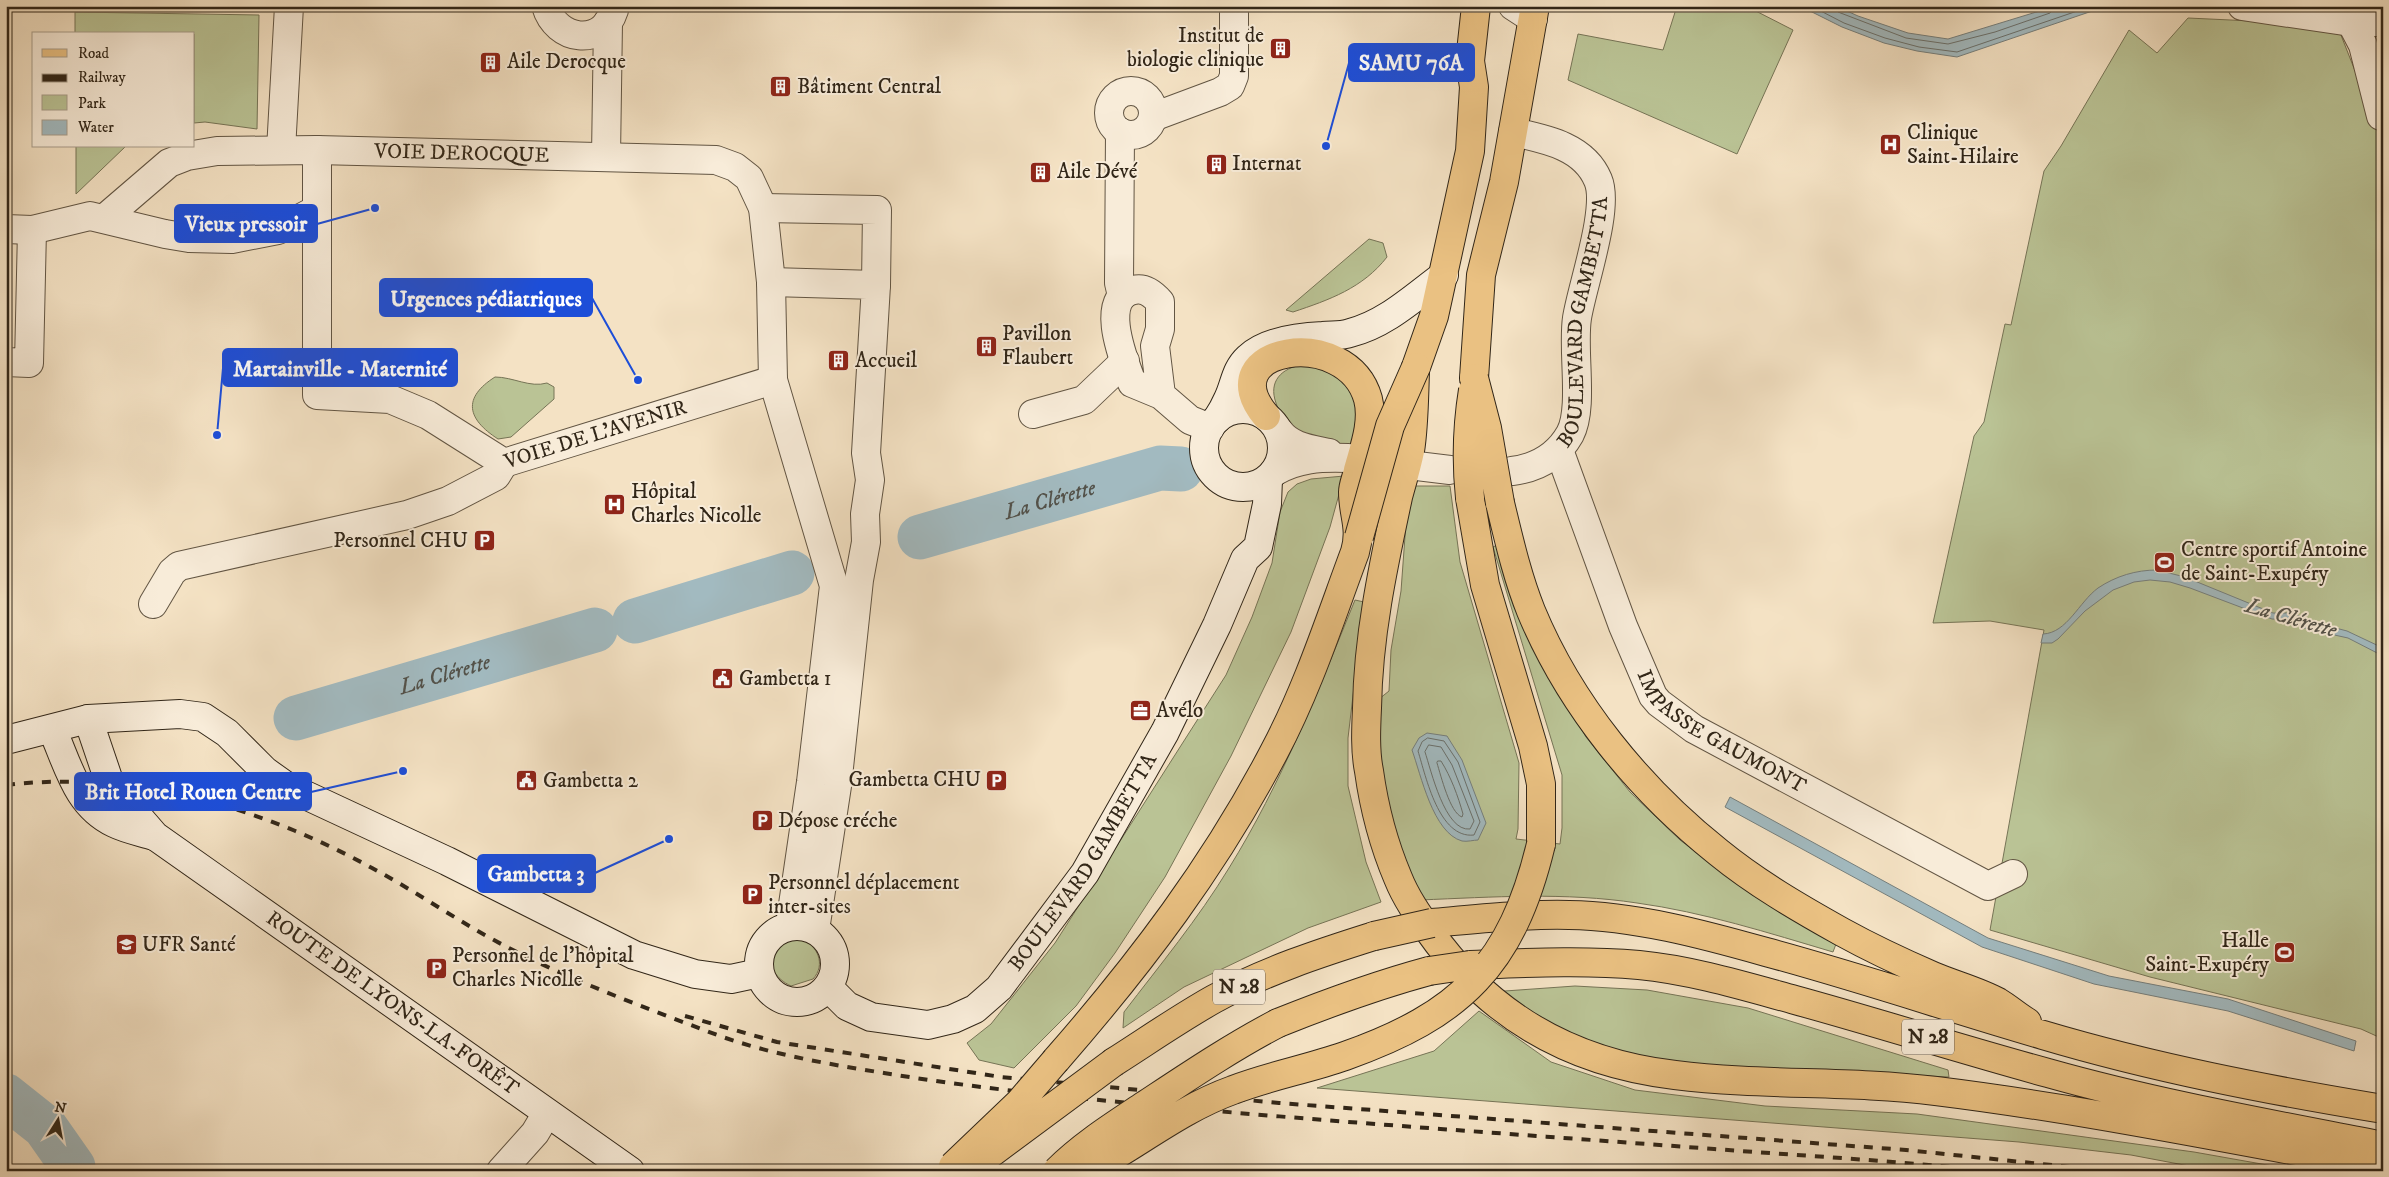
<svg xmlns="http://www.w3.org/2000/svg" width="2389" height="1177" font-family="'IM FELL DW Pica',serif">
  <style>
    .green { fill: #bac395; stroke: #767456 }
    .water { fill: #a2bac0; stroke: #757f7d }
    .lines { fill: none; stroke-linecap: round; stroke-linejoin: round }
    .shore { stroke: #6a706c; stroke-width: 1 }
    .river { stroke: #a2bac0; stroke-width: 45 }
    .street-casing { stroke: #625543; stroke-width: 30 }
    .secondary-casing { stroke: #312618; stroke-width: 30 }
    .primary-casing { stroke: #312618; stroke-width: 30 }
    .highway-casing { stroke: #312618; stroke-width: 30 }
    .street { stroke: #f8ecd9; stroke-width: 28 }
    .secondary { stroke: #f8ecd9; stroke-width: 28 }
    .primary { stroke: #eac182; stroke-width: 28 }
    .highway { stroke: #eac182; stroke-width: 28 }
    .rail { stroke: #312618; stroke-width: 4; stroke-dasharray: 9 9; stroke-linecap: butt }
    .highway-bridge-casing { stroke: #312618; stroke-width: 30; stroke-linecap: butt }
    .highway-bridge { stroke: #eac182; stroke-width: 28 }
    .labels { text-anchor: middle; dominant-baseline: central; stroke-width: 4; stroke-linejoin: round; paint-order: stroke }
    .shield { fill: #f8ecd9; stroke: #6d6152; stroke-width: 1 }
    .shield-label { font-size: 20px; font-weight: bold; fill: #312618 }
    .poi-label { font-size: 21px; fill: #312618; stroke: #f8ecd9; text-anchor: start }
    .street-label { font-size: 21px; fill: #312618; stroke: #f8ecd9 }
    .water-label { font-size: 22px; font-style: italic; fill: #53524a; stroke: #f8ecd9 }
    .leader { fill: none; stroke: #1d4ed8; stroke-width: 2 }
    .callout-dot { fill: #1d4ed8; stroke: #f8ecd9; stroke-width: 2 }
    .callout { fill: #1d4ed8; stroke: #1d4ed8; stroke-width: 2 }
    .callout-label { font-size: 22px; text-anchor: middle; font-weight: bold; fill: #fff }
  </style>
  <rect width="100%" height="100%" fill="#f4e2c4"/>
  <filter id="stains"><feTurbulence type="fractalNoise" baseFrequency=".004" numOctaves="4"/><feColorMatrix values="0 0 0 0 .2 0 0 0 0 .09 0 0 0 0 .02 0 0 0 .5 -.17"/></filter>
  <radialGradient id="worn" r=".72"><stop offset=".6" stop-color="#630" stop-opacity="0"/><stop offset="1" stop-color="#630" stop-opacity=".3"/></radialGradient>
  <!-- green -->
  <path class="green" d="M1677,6H1746L1793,30L1737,154L1568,80L1578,34L1663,50Z
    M75,12L259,15L257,129L205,122L194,123V34H75Z
    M2188,18L2337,25L2383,142L2381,221L2383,222V1039L2361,1029L2150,977L1990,930L2044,630L1990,621L1933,623L1974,436L1984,422L2005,324L2011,325L2044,171L2061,146L2129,30L2157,53Z
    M76,146H126L76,194Z
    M1369,239L1383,243L1387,257C1363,288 1329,300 1293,312L1286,310Z
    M1302,365C1344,372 1343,379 1362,414L1351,447H1334L1294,429C1290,419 1279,414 1276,403C1268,381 1282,368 1302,365Z
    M495,377C513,377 530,388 547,383L554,387V399L511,437L498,439C467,419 462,398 495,377Z
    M1344,476L1330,527L1291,632L1231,756L1165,877L1115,953L1076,1006L1014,1068L979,1060L967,1043L991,1024L1055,943L1226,675L1252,617L1272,563L1280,512L1288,492L1297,484L1311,479Z
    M1413,486H1450L1460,562L1519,763L1518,829L1516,839L1560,844L1562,828V775L1493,547L1497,545L1553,681L1586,737L1630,792L1680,840L1751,894L1836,944L1833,952C1769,933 1703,912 1637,903C1565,892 1493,897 1420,900C1407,868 1394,837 1387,802C1380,769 1379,734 1379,699L1389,691L1391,650L1401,591L1407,509Z
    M1355,600L1364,602L1348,738V786L1366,862L1381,902L1308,928L1184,987L1123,1028L1124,1012C1160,965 1198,919 1229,868C1281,784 1318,691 1355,600Z
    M801,939C818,945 826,965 813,979L791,986C760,971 766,939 801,939Z
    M1575,986L1647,990L1748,1008L1948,1070L1949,1077L1713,1067L1648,1060L1564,1034L1491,992Z
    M1479,1011L1551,1062L1635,1090L1765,1106L1917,1114L2194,1152L2301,1171H2216L2131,1155L2019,1142L1317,1088L1434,1051Z"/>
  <!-- water -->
  <path class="water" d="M1800,6H1836L1858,16L1908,33L1948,39L2056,6H2107L1957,57L1917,51L1884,43L1842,27Z
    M2157,570L2185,577L2273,613H2293L2309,621L2347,631L2383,648V656L2348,638L2303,628L2291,620L2272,619L2190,588L2170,582L2150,580L2134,582L2113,590L2085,611L2058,639L2052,643H2041L2043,634C2067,633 2079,602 2098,588C2116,576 2136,570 2157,570Z
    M1427,733L1447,736L1462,760L1486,823L1478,840C1474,840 1467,842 1462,841C1433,833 1421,775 1412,750L1419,738Z
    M1730,797L1988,938L2109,976L2228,999L2356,1041L2354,1051L2228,1011L2094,984L1982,947L1725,807Z"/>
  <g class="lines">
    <!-- shore -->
    <path class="shore" d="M1811,6L1844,23L1885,38L1919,47L1957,52L2092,6
      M1836,6L1838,12L1906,38L1948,44L1995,32L2050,13L2055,6
      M1428,738L1444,741L1458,762L1480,822L1474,835C1439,839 1426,777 1418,751L1422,742Z
      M1429,745L1441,747L1452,765L1474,821L1470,829C1445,832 1431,770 1425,752Z
      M1438,761H1441C1451,777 1458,796 1463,814L1462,817C1450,813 1441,776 1437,763Z"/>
    <!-- river -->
    <g class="river">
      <path id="s1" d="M920,537L1160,468L1181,469"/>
      <path d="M635,621L792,573"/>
      <path id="s2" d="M296,718L595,630"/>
      <path d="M6,1096L45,1127L73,1167V1171"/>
    </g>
    <defs>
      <g id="street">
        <path d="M546,6C556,41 602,48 614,10"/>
        <path d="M1513,6L1533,19"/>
        <path d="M2242,6L2351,22H2383"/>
        <path d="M2351,22L2363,45L2381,116"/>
        <circle cx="1131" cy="113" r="22"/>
        <path d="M1153,117L1220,92L1230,86L1234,76V6"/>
        <path d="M1120,132L1119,283L1122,296"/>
        <path d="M281,150L289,6"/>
        <path id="s3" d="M317,150V395L390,399L428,415L504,463L773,380"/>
        <path d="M606,156L608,22"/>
        <path d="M763,208L877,210L876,285"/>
        <path id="s4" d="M105,218L169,163L187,156L217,151L317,150L716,160L735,167L749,178L763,208L771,282L773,380L834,586L811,782L790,925"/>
        <path d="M6,229L32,230L90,216L165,234L189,238L232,239L278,230L316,210"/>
        <path d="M771,282L876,285L866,453L870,480L865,514L866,542L859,580L837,786L815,930"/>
        <path d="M6,362L29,363L32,230"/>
        <path d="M1161,395L1155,346L1160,329V302C1153,294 1145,287 1134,290C1097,297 1125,363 1132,383L1161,395L1190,420L1210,428"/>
        <path d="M1033,414L1084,400L1125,361"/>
        <path d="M1279,431C1290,447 1311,449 1329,453"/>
        <path id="s5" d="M1559,450L1623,626L1653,696L1659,703L1694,729L1988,886L2013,874"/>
        <path d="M1417,466L1450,470"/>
        <path id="s6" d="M1512,471C1536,468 1557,457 1570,434C1584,408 1572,350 1577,318C1582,286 1610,208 1598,180C1584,146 1545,139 1513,132"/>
        <path d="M1274,472C1297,458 1321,457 1348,458"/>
        <path d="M153,604L172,572L179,566L407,515L448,501L496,476L504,463"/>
        <path d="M501,1171L535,1133L547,1113"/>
      </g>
      <g id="secondary">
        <circle cx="1243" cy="448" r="39"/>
        <path d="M1217,419C1221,413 1225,406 1228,399C1235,385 1235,370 1248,358C1266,341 1299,337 1323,336C1332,335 1342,336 1350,333C1386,324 1414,297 1444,275"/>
        <path id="s7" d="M88,719L110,784L155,836L630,1171"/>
        <path d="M52,729C68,764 76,805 114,823C126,829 141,832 154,836"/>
        <path d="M6,740L88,719L180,714L203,717L227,733L265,771L286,786L447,861L634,955L695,974L731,979L759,973"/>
        <circle cx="797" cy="964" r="38"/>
        <path id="s8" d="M828,987L847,1006L871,1017L928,1025L953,1019L975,1009L999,988L1085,873L1165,732L1217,625L1245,559L1258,547L1267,504L1268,479"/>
      </g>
      <path id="primary" d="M1416,367L1434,316L1470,151L1474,87L1470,61L1476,6
        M1474,378L1481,275L1504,182L1535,6"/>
      <path id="highway" d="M1415,372C1414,398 1414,426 1410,451C1407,466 1402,482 1398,497C1383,567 1368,637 1367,708C1366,729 1365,751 1369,771C1374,807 1384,845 1398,878C1406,898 1418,915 1430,932C1490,1017 1572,1063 1675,1075C1761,1086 1849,1080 1936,1091C2082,1109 2227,1139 2373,1165L2383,1163
        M1470,498L1485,585L1533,746L1541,784V844
        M1500,503C1509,540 1517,576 1531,611C1570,705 1639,789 1718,852C1756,883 1799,908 1842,932C1871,948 1903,963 1933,976C1954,985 1978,991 1998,1002C2008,1008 2017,1016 2027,1022
        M1432,923C1477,919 1523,914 1569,915C1635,916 1702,934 1766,952C1859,977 1950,1008 2043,1035C2154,1068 2268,1090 2383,1109
        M1470,965C1526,963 1583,960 1639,965C1691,970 1744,986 1795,1000C1879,1023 1963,1050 2048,1073C2158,1104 2271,1124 2383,1146
        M1278,1023C1328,1003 1377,985 1429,971
        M1056,1060C1140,964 1215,865 1274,752C1308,688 1330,619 1355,552C1362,528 1353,515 1353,492C1353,485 1357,477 1358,470C1364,448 1374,422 1368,399C1347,324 1208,347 1266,416
        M1114,1062C1147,1041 1180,1018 1214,999C1265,971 1320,953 1374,936"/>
    </defs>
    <!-- street casing -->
    <use href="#street" class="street-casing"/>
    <!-- secondary casing -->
    <use href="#secondary" class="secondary-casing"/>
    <!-- primary casing -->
    <use href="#primary" class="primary-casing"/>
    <!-- highway casing -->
    <use href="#highway" class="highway-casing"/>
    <!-- street -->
    <use href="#street" class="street"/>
    <!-- secondary -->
    <use href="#secondary" class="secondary"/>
    <!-- primary -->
    <use href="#primary" class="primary"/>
    <!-- highway -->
    <use href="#highway" class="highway"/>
    <!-- rail -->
    <path class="rail" d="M6,785C134,770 261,807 372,868C417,892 459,922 505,946C568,979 638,1005 704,1030C762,1053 822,1063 884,1073C975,1088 1067,1097 1160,1106C1344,1123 1529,1135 1714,1149C1806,1156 1899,1161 1991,1171
      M685,1016L777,1042L1001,1077L1279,1103L1906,1150L2109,1171"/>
    <defs>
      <path id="highway-bridge" d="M1474,378L1487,428L1500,503
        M1470,498C1466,461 1467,427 1473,390
        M1359,537L1390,426L1416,367
        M1374,936L1432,923
        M1429,971L1470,965
        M953,1166L1020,1102L1056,1060
        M967,1171L1114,1062
        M1057,1171C1083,1145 1115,1125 1145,1105C1189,1076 1232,1047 1278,1023
        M1088,1171C1137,1145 1180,1109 1233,1090C1269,1076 1308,1069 1345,1056C1461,1015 1512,965 1541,844"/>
    </defs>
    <!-- highway-bridge casing -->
    <use href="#highway-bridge" class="highway-bridge-casing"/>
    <!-- highway-bridge -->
    <use href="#highway-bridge" class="highway-bridge"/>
  </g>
  <!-- icons -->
  <defs>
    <symbol id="building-square" viewBox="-11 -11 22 22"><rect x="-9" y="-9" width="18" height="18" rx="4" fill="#8f2418" stroke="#f8ecd9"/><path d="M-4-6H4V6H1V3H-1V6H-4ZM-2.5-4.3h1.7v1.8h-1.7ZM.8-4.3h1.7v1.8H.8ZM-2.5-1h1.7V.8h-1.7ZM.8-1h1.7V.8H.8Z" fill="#fff"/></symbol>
    <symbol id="hospital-square" viewBox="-11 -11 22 22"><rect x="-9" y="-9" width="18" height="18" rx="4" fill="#8f2418" stroke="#f8ecd9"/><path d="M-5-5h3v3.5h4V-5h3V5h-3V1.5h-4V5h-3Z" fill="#fff"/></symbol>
    <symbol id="parking-square" viewBox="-11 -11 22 22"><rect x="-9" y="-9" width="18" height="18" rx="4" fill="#8f2418" stroke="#f8ecd9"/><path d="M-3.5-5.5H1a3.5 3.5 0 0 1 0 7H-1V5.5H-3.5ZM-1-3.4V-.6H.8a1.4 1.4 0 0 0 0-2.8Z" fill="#fff"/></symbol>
    <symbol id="stadium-square" viewBox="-11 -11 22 22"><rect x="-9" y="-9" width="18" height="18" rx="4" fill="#8f2418" stroke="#f8ecd9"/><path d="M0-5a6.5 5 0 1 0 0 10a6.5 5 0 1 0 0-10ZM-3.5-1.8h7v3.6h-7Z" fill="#fff"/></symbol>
    <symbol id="civic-square" viewBox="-11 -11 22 22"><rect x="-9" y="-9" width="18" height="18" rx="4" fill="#8f2418" stroke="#f8ecd9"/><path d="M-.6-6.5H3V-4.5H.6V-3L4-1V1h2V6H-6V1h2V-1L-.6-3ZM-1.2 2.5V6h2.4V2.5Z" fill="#fff"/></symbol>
    <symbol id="office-square" viewBox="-11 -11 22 22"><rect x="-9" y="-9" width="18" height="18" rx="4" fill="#8f2418" stroke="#f8ecd9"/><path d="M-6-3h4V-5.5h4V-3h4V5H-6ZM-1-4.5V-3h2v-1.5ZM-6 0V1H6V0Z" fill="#fff"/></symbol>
    <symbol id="university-square" viewBox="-11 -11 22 22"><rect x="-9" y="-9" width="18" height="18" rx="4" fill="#8f2418" stroke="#f8ecd9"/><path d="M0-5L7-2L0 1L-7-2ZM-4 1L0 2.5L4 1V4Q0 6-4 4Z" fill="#fff"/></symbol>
  </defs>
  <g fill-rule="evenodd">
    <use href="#building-square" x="1268" y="36" width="25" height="25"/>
    <use href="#building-square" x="478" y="50" width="25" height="25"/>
    <use href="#building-square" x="768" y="74" width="25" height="25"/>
    <use href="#hospital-square" x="1878" y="132" width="25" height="25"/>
    <use href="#building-square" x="1204" y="152" width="25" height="25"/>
    <use href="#building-square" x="1028" y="160" width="25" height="25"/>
    <use href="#building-square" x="974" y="334" width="25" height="25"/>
    <use href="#building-square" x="826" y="348" width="25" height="25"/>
    <use href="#hospital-square" x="602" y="492" width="25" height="25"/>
    <use href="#parking-square" x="472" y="528" width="25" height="25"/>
    <use href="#stadium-square" x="2152" y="550" width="25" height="25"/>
    <use href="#civic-square" x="710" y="666" width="25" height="25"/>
    <use href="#office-square" x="1128" y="698" width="25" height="25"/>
    <use href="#parking-square" x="984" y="768" width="25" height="25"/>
    <use href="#civic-square" x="514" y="768" width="25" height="25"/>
    <use href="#parking-square" x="750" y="808" width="25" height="25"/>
    <use href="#parking-square" x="740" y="882" width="25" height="25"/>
    <use href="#university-square" x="114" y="932" width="25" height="25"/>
    <use href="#stadium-square" x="2272" y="940" width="25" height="25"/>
    <use href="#parking-square" x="424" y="956" width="25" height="25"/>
  </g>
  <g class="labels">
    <!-- shield labels -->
    <g class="shield">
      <rect x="1213" y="969.5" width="52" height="35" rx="4"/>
      <rect x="1902" y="1019.5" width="52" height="35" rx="4"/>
    </g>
    <g class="shield-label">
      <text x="1239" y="987">N 28</text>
      <text x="1928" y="1037">N 28</text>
    </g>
    <!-- poi labels -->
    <g class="poi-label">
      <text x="1264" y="36" text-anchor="end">Institut de<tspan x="1264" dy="24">biologie clinique</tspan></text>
      <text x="507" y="62">Aile Derocque</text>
      <text x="797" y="87">Bâtiment Central</text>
      <text x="1907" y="133">Clinique<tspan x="1907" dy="24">Saint-Hilaire</tspan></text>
      <text x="1232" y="164">Internat</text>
      <text x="1057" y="172">Aile Dévé</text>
      <text x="1002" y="334">Pavillon<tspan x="1002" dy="24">Flaubert</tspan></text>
      <text x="855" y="361">Accueil</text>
      <text x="631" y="492">Hôpital<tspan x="631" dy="24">Charles Nicolle</tspan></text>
      <text x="468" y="541" text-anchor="end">Personnel CHU</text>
      <text x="2181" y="550">Centre sportif Antoine<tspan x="2181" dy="24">de Saint-Exupéry</tspan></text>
      <text x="739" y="679">Gambetta 1</text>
      <text x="1156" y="711">Avélo</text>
      <text x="981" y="780" text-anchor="end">Gambetta CHU</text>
      <text x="543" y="781">Gambetta 2</text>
      <text x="778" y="821">Dépose créche</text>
      <text x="768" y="883">Personnel déplacement<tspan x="768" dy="24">inter-sites</tspan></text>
      <text x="2269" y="941" text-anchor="end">Halle<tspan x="2269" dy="24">Saint-Exupéry</tspan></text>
      <text x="142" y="945">UFR Santé</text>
      <text x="452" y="956">Personnel de l'hôpital<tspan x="452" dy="24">Charles Nicolle</tspan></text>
    </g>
    <!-- street labels -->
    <g class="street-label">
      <text stroke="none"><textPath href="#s4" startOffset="379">VOIE DEROCQUE</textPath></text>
      <text stroke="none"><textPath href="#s6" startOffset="185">BOULEVARD GAMBETTA</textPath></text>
      <text stroke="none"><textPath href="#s3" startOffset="545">VOIE DE L'AVENIR</textPath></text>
      <text stroke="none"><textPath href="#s5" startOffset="339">IMPASSE GAUMONT</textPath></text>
      <text stroke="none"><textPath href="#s8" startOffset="344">BOULEVARD GAMBETTA</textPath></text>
      <text stroke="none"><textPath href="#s7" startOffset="428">ROUTE DE LYONS-LA-FORÊT</textPath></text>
    </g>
    <!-- water labels -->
    <g class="water-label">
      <text stroke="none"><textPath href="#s1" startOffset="135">La Clérette</textPath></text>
      <text transform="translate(2291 618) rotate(16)">La Clérette</text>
      <text stroke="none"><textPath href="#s2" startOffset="155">La Clérette</textPath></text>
    </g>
  </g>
  <!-- callouts -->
  <path class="leader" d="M1326 146L1349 63M375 208L317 224M638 380L592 298M217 435L223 368M403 771L311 792M669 839L595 873"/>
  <g class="callout-dot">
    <circle cx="1326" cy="146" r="5"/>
    <circle cx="375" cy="208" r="5"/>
    <circle cx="638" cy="380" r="5"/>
    <circle cx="217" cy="435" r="5"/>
    <circle cx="403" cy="771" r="5"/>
    <circle cx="669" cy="839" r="5"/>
  </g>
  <g class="callout">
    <rect x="1349" y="44" width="125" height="37" rx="5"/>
    <rect x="175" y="205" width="142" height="37" rx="5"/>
    <rect x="380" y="279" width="212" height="37" rx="5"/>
    <rect x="223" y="349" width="234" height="37" rx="5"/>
    <rect x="75" y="773" width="236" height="37" rx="5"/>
    <rect x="478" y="855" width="117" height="37" rx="5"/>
  </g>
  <g class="callout-label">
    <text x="1411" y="70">SAMU 76A</text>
    <text x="246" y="231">Vieux pressoir</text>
    <text x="486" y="306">Urgences pédiatriques</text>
    <text x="340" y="376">Martainville - Maternité</text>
    <text x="193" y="799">Brit Hotel Rouen Centre</text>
    <text x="536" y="881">Gambetta 3</text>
  </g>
  <!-- margin -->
  <rect width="2389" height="1177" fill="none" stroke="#f4e2c4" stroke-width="25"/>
  <rect x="8" y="8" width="2374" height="1162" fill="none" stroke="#312618" stroke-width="2.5"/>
  <rect x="12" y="12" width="2364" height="1152" fill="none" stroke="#312618"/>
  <!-- legend -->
  <rect x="32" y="32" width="162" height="115" fill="#f8ecd9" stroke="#a89d8c"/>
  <rect x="42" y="49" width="25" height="8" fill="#eac182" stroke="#a89d8c"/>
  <text x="78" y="58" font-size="15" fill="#312618">Road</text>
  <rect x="42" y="74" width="25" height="8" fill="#312618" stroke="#a89d8c"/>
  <text x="78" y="82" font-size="15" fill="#312618">Railway</text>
  <rect x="42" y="95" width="25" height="15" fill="#bac395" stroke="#a89d8c"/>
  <text x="78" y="108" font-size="15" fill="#312618">Park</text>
  <rect x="42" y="120" width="25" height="15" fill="#a2bac0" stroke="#a89d8c"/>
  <text x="78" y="132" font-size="15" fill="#312618">Water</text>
  <!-- north arrow -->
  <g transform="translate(58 1120) rotate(11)" stroke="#f8ecd9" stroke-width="4" paint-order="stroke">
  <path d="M0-4L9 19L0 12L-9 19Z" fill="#312618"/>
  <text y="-8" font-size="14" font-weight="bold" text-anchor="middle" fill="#312618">N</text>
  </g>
  <rect width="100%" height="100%" filter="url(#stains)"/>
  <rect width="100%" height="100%" fill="url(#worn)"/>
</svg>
